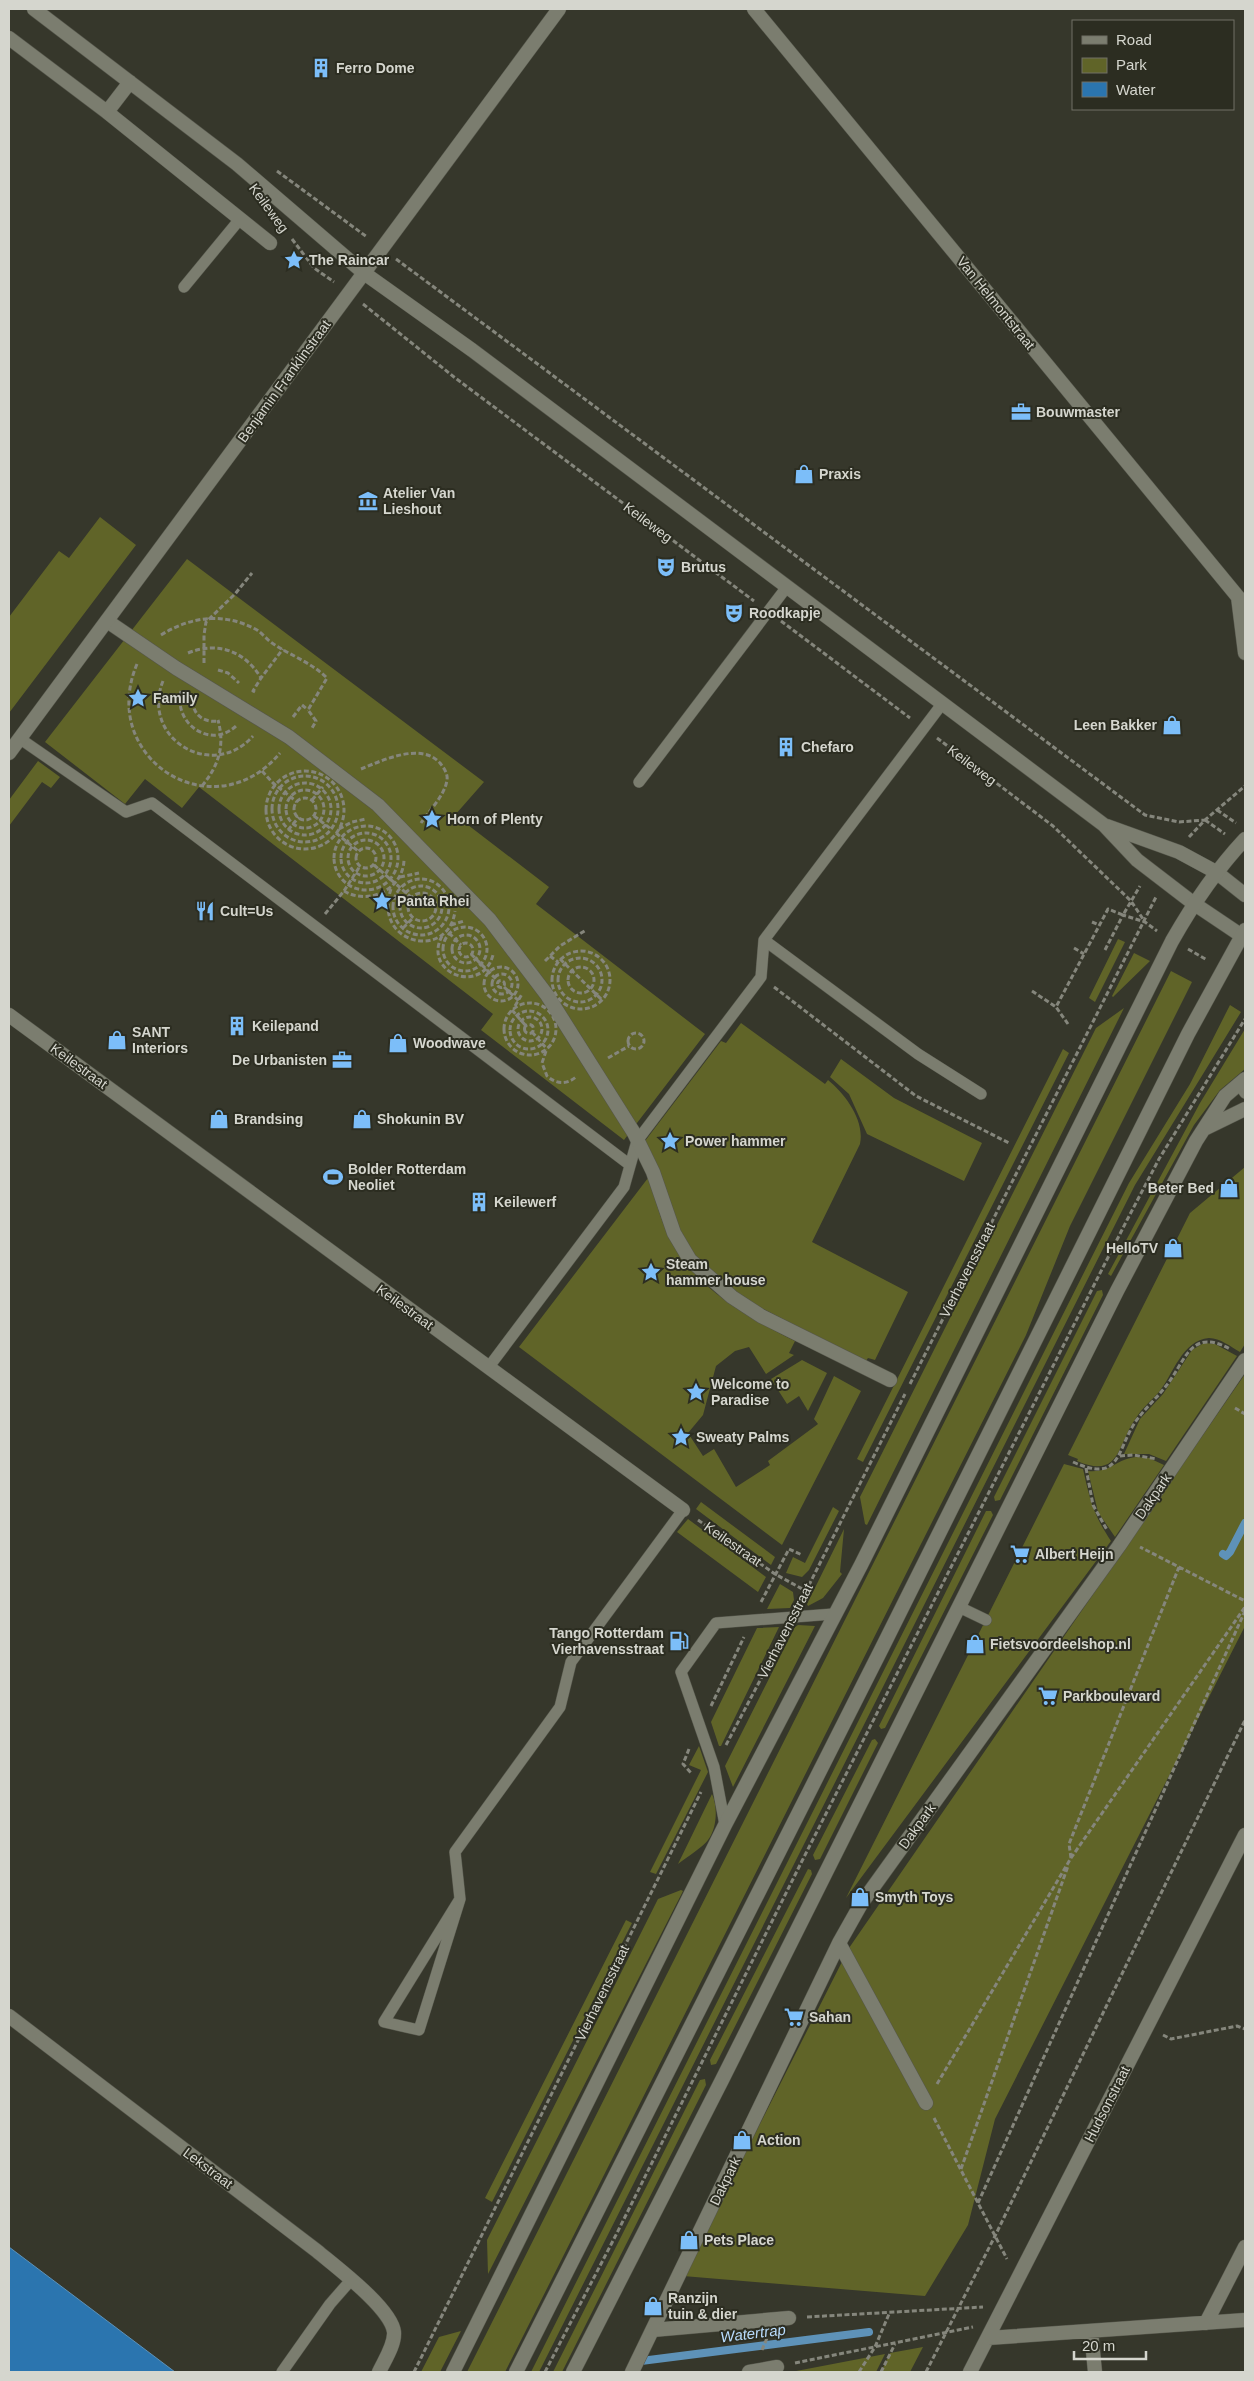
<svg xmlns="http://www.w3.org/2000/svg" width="1254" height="2381" font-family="Helvetica,sans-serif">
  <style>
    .green { fill: #606428 }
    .water { fill: #2b75af; stroke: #5e92b8 }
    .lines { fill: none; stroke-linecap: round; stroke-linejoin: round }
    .stream { stroke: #5e92b8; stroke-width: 8 }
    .service-casing { stroke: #55564b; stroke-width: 12 }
    .pedestrian-casing { stroke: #55564b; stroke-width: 15 }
    .minor-casing { stroke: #55564b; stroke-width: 15 }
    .secondary-casing { stroke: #55564b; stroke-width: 15 }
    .path { stroke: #85867c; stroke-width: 3; stroke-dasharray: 5 2.5; stroke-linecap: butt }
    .service { stroke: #7b7d6f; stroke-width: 11 }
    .pedestrian { stroke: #7b7d6f; stroke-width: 14 }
    .minor { stroke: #7b7d6f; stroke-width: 14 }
    .secondary { stroke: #7b7d6f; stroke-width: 14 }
    .labels { text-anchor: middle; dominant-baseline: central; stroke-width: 4; stroke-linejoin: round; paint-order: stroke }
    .poi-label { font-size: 14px; font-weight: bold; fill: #d5d6ce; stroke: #2c2d21; text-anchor: start }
    .street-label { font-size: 14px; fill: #d5d6ce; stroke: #2c2d21 }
    .water-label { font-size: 15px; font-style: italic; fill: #b9dcfd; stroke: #2c2d21 }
  </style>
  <rect width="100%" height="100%" fill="#36372b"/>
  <!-- green -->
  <path class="green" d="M100,517L136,545L9,713V617L59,551L69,558Z
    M187,559L484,782L455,815L549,887L536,904L705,1034L624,1140L481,1030L493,1014L199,787L182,808L145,779L125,804L45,742Z
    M38,761L60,777L51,788L42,782L9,826V800Z
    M1118,939L1125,942L1095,1002L1089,998Z
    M1134,953L1150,961L1113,997L1112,996Z
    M1171,971L1192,982L1070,1226L1026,1335L505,2372H467Z
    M1230,1005L1241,1012L1135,1185L539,2372H531L1129,1183L1190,1084Z
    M1124,1008L867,1525L865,1524L860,1497L1096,1028Z
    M741,1023L825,1084L828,1080C845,1094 865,1120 860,1144L812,1242L908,1292L875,1360L868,1358L865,1362L748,1301C730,1288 709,1274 695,1256C673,1228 658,1175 645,1141L721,1041L726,1043Z
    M1245,1029V1069L1220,1090L1194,1125L1111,1276L1108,1274L1200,1103Z
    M1063,1049L1069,1053L863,1462L857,1459Z
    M841,1059L894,1098L982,1143L964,1181L867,1134L849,1094L830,1077Z
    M1245,1167V1344L1240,1352C1231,1347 1220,1338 1209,1338C1182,1340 1173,1375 1159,1392C1151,1401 1142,1408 1136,1418C1117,1444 1121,1480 1077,1461L1078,1459L1068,1455L1190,1213Z
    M648,1178C655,1197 660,1218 669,1237C693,1287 747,1317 795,1341L789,1353L794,1355L766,1374L749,1347L735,1351L716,1366L703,1415L688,1433L703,1456L714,1449L736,1487L770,1465L768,1461L818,1424L814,1419L834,1376L861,1391L782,1545L519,1347Z
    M1102,1290L1103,1295L1000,1500L995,1501L994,1497L1097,1291Z
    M1204,1343L1215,1344L1237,1356L1166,1461L1149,1454H1124L1140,1419L1163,1394L1192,1350Z
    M802,1360L827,1373L808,1411L799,1396L787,1404L771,1379Z
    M1245,1374V1626L995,2119L968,2225L925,2296L683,2276L849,1948Z
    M1136,1457L1149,1458L1164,1465L1115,1537L1098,1512L1088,1471C1111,1473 1116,1459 1136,1457Z
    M1064,1464L1083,1469C1090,1500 1093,1514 1111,1541L846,1898Z
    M701,1502L775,1557L771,1565L696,1509Z
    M833,1507L839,1511L809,1570L802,1577L786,1573L793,1557L805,1563Z
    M986,1511H991L993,1515L885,1728L881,1729L879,1726Z
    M688,1519L766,1577L758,1592L677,1532Z
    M844,1529L840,1572L842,1574L823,1598L808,1606L807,1604Z
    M780,1584L793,1592L794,1600L790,1608L767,1609Z
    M798,1625L815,1626L733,1787L725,1766L795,1627Z
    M779,1627L721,1746H719L711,1722L757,1628Z
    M875,1739L878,1743L820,1859L815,1860L813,1855L872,1740Z
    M699,1746L708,1772L656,1874L650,1872L701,1770L689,1765Z
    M712,1794C718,1807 717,1828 708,1840C703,1847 687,1857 678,1864Z
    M808,1869L811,1870L812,1874L716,2064L711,2065L710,2060Z
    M681,1890L683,1891L488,2274L487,2240L658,1899Z
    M626,1920L632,1923L492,2202L485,2198Z
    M705,2079L706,2085L562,2372H553L700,2080Z
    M461,2331L440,2372H421L439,2337Z
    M923,2347L910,2372H881L890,2353Z
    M885,2354L876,2372H791Z"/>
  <!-- water -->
  <path class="water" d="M9,2247L175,2372H9Z"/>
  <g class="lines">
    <!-- stream -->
    <path class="stream" d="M1223,1554L1226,1556L1230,1552L1245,1523
      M641,2361L869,2332"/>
    <defs>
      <path id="service" d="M184,287L240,219
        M942,704L764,940L918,1054L981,1094
        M19,738L126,812L152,803L630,1165
        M639,782L786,588
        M1239,1084L1245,1093
        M488,1368L624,1187L637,1141L761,977L764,940
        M959,1607L986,1620
        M725,1825L714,1767L681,1672L716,1623L833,1614
        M460,1899L419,2030L384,2022L460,1899L455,1852L560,1707L571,1662L683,1510
        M282,2372L330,2304L351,2280"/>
      <path id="pedestrian" d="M107,621L176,668L289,737L378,805L490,920L547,995L634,1133L653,1172L674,1233L690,1260L732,1297L761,1316L890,1380
        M839,1943L926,2103
        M653,2330L789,2318
        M632,2372L839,1943L861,1904L1119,1546L1245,1360
        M749,2372L777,2367"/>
      <path id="minor" d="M34,9L237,164L364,273L472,350L1104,825L1137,860L1193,903L1245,938
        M754,9L1238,597L1245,603
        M9,38L107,112L270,243
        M107,112L130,82
        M1238,597L1245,653
        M9,753L559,9
        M1107,826L1179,852L1216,872L1245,895
        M9,1015L683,1510
        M1204,1129L1245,1109
        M9,2016L317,2251C336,2267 391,2308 394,2332C395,2345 384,2361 379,2372
        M1206,2323L1245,2247
        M1091,2331L1095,2372
        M988,2338L1245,2320
        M573,2372L722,2080L1117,1291L1196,1141L1225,1096L1245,1079
        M970,2372L1245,1835"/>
      <path id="secondary" d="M453,2372L725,1825L861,1565L1172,941C1193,904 1216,870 1245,839
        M516,2372L882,1648L1188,1034L1245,930"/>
    </defs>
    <!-- service casing -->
    <use href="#service" class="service-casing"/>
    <!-- pedestrian casing -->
    <use href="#pedestrian" class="pedestrian-casing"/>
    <!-- minor casing -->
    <use href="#minor" class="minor-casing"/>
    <!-- secondary casing -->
    <use href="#secondary" class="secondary-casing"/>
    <!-- path -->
    <path class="path" d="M277,171L367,237
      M292,239L314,268L334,282
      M396,259L1145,815L1179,822L1205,820
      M363,304L454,377L754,601
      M781,621L910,718
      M161,635C192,616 224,612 257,630C263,634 268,641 275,645C292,656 312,663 327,678L308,710L316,721L311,730
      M188,653C217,641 245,651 261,678L283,649
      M204,663V635L206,622L235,594L252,573
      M137,664C97,759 214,832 280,753
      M218,670L228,673L239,683
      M163,681C140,738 212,782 253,736
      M181,691C173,723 210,750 236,726
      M255,692L253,691L261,678
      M193,701C193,716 205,723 219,721
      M293,717L302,705L308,710
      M937,738L1053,826L1131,901L1145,922
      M361,769C383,760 421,742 440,763C444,768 448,774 447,780C445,795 429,811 421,823
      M262,771L273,783L297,802
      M266 810a39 39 0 1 1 78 0a39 39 0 1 1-78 0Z
      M272 809a33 33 0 1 1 66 0a33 33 0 1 1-66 0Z
      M279 809a26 26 0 1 1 52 0a26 26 0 1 1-52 0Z
      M202,786C219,765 225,746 218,720
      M286 809a19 19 0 1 1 38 0a19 19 0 1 1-38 0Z
      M294 809a11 11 0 1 1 22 0a11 11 0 1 1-22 0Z
      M312,800L323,787
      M1217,810L1236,823
      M314,816L331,829
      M1205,820L1225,834
      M334 858a32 32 0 1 1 64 0a32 32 0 1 1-64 0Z
      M339,829L352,822L366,819
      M288,830L299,817
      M336,833L358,851
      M341 858a25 25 0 1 1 50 0a25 25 0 1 1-50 0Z
      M1189,837L1205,820L1245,786
      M348 858a18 18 0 1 1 36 0a18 18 0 1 1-36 0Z
      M356 858a10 10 0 1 1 20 0a10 10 0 1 1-20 0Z
      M374,865L412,898
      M400,877L419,873
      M393 907a28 28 0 1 1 56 0a28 28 0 1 1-56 0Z
      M400 907a21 21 0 1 1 42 0a21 21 0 1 1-42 0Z
      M391,889C372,945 449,961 455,911
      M344,891C369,906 404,889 404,859
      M408 907a14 14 0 1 1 28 0a14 14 0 1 1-28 0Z
      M325,914L344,891L360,866
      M1092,922L1099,925
      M451,925L464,921
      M443 949a22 22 0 1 1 44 0a22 22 0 1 1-44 0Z
      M403,928L413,918
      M449,933L461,945
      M452 949a14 14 0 1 1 28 0a14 14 0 1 1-28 0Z
      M442,936C422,973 482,996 493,955
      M459 950a7 7 0 1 1 14 0a7 7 0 1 1-14 0Z
      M1074,948L1084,954
      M1188,949L1207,960
      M1105,950L1123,915L1145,922L1157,931
      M552 980a29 29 0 1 1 58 0a29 29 0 1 1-58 0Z
      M471,954L499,982
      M550,956L558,962
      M558 980a22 22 0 1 1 44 0a22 22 0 1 1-44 0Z
      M560,959L602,1000
      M545,961L560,946L586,930
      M568 980a13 13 0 1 1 26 0a13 13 0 1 1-26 0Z
      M484 984a17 17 0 1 1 34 0a17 17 0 1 1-34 0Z
      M492 984a10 10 0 1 1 20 0a10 10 0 1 1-20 0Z
      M497.5 984a3.5 3.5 0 1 1 7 0a3.5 3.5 0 1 1-7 0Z
      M504,987L519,1001
      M774,987L916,1096L1009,1143
      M1032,991L1056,1007
      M504 1029a26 26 0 1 1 52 0a26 26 0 1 1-52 0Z
      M515,1006L522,994
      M512,1010L526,1026
      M510 1030a19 19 0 1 1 38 0a19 19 0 1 1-38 0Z
      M518 1029a12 12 0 1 1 24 0a12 12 0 1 1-24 0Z
      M1068,1024L1056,1007L1108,909L1123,915L1140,886
      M524.5 1029a4.5 4.5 0 1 1 9 0a4.5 4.5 0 1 1-9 0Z
      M532,1032L547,1049
      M628 1041a8 8 0 1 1 16 0a8 8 0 1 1-16 0Z
      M546,1051L542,1063L547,1076C556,1084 566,1085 576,1077
      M608,1058L629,1046
      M910,1384L1156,897
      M1235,1408L1245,1414
      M1120,1456L1133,1455L1157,1459
      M1073,1462C1120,1483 1116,1453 1134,1424C1143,1410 1156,1399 1166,1386C1186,1361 1190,1327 1230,1349
      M1086,1468L1093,1505L1107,1530
      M698,1520L775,1574L806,1591
      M1179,1567L1245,1601
      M802,1599L905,1394
      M761,1602L789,1549L802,1555
      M711,1706L744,1637
      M726,1745L784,1635
      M689,1749L683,1764L692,1774
      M1071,1858L1069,1844L1179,1567L1140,1547
      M1163,2035L1171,2039L1237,2026L1245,2029
      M937,2084L1071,1858L1245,1607
      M934,2118L1007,2259
      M961,2169L1068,1866
      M978,2203L1245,1611
      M807,2317L983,2307
      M762,2350L767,2338
      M795,2363L973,2327
      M414,2372L701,1792
      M545,2372L617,2233L802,1861L1126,1222L1159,1159L1245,1019
      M859,2372L875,2347L889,2314
      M881,2372L895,2344
      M926,2372L995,2236L1245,1720"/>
    <!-- service -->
    <use href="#service" class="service"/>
    <!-- pedestrian -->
    <use href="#pedestrian" class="pedestrian"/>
    <!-- minor -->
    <use href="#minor" class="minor"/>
    <!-- secondary -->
    <use href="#secondary" class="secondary"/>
  </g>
  <!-- icons -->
  <defs>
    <symbol id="building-bare" viewBox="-9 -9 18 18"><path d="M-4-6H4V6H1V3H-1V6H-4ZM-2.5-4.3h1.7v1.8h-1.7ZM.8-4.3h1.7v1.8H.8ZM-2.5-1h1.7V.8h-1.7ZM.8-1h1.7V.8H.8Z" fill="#7cbef9" stroke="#2c2d21" stroke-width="2.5" paint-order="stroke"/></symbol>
    <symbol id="sight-bare" viewBox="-9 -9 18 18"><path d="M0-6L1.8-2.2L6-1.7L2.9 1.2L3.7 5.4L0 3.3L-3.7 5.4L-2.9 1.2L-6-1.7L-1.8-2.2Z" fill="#7cbef9" stroke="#2c2d21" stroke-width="2.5" paint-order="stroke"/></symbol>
    <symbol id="office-bare" viewBox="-9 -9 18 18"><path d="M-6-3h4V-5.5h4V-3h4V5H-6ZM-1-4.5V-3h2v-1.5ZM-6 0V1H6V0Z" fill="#7cbef9" stroke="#2c2d21" stroke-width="2.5" paint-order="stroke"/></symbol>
    <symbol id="shop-bare" viewBox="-9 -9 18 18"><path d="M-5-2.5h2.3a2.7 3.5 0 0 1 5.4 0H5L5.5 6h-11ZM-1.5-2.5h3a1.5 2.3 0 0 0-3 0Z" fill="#7cbef9" stroke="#2c2d21" stroke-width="2.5" paint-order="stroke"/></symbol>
    <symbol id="museum-bare" viewBox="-9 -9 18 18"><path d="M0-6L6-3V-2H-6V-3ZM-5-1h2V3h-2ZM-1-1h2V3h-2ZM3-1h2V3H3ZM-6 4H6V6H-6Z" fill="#7cbef9" stroke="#2c2d21" stroke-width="2.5" paint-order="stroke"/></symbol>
    <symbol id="theatre-bare" viewBox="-9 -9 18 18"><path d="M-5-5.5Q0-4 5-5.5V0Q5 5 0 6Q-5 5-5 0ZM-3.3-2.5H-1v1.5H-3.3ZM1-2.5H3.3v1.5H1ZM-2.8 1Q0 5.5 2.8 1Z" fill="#7cbef9" stroke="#2c2d21" stroke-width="2.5" paint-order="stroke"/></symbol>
    <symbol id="restaurant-bare" viewBox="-9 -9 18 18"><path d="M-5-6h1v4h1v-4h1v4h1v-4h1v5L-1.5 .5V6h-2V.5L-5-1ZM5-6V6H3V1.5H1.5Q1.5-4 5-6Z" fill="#7cbef9" stroke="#2c2d21" stroke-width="2.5" paint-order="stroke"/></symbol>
    <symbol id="stadium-bare" viewBox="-9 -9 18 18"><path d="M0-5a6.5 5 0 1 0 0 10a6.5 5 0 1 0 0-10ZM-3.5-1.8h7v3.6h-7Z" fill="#7cbef9" stroke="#2c2d21" stroke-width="2.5" paint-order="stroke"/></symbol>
    <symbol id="supermarket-bare" viewBox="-9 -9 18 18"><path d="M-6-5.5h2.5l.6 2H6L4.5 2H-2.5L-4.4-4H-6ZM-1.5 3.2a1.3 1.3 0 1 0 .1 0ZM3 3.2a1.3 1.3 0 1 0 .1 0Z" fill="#7cbef9" stroke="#2c2d21" stroke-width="2.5" paint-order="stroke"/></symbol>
    <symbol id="fuel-bare" viewBox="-9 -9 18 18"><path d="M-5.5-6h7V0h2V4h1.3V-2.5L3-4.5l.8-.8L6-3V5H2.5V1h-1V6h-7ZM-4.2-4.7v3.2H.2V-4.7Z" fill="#7cbef9" stroke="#2c2d21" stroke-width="2.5" paint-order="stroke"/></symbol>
  </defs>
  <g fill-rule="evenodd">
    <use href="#building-bare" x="307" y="54" width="28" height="28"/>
    <use href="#sight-bare" x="280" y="246" width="28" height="28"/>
    <use href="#office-bare" x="1007" y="398" width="28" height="28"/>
    <use href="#shop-bare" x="790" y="460" width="28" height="28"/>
    <use href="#museum-bare" x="354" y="487" width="28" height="28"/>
    <use href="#theatre-bare" x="652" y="553" width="28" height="28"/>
    <use href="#theatre-bare" x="720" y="599" width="28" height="28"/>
    <use href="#sight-bare" x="124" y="684" width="28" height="28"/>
    <use href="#shop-bare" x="1158" y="711" width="28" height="28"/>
    <use href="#building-bare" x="772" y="733" width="28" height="28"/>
    <use href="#sight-bare" x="418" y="805" width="28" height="28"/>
    <use href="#sight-bare" x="368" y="887" width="28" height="28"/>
    <use href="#restaurant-bare" x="191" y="897" width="28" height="28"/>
    <use href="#building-bare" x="223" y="1012" width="28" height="28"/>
    <use href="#shop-bare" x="103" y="1026" width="28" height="28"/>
    <use href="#shop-bare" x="384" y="1029" width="28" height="28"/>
    <use href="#office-bare" x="328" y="1046" width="28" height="28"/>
    <use href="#shop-bare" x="205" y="1105" width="28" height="28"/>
    <use href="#shop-bare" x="348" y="1105" width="28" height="28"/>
    <use href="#sight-bare" x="656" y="1127" width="28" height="28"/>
    <use href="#stadium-bare" x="319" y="1163" width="28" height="28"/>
    <use href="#shop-bare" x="1215" y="1174" width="28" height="28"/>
    <use href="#building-bare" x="465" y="1188" width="28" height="28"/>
    <use href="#shop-bare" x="1159" y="1234" width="28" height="28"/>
    <use href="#sight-bare" x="637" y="1258" width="28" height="28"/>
    <use href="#sight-bare" x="682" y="1378" width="28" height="28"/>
    <use href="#sight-bare" x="667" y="1423" width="28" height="28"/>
    <use href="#supermarket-bare" x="1006" y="1540" width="28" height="28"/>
    <use href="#fuel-bare" x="665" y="1627" width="28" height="28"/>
    <use href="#shop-bare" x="961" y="1630" width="28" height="28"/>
    <use href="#supermarket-bare" x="1034" y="1682" width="28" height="28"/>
    <use href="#shop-bare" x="846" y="1883" width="28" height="28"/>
    <use href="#supermarket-bare" x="780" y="2003" width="28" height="28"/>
    <use href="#shop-bare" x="728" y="2126" width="28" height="28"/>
    <use href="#shop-bare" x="675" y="2226" width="28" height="28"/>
    <use href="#shop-bare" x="639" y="2292" width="28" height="28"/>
  </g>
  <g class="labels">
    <!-- poi labels -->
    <g class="poi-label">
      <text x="336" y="68">Ferro Dome</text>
      <text x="309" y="260">The Raincar</text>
      <text x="1036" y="412">Bouwmaster</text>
      <text x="819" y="474">Praxis</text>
      <text x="383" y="493">Atelier Van<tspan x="383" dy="16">Lieshout</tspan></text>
      <text x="681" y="567">Brutus</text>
      <text x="749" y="613">Roodkapje</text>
      <text x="153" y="698">Family</text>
      <text x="1157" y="725" text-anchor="end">Leen Bakker</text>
      <text x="801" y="747">Chefaro</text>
      <text x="447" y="819">Horn of Plenty</text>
      <text x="397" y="901">Panta Rhei</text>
      <text x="220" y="911">Cult=Us</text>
      <text x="252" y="1026">Keilepand</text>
      <text x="132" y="1032">SANT<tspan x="132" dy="16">Interiors</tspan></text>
      <text x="413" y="1043">Woodwave</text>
      <text x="327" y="1060" text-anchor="end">De Urbanisten</text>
      <text x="234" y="1119">Brandsing</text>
      <text x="377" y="1119">Shokunin BV</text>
      <text x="685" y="1141">Power hammer</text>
      <text x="348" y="1169">Bolder Rotterdam<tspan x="348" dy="16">Neoliet</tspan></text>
      <text x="1214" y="1188" text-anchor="end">Beter Bed</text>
      <text x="494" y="1202">Keilewerf</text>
      <text x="1158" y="1248" text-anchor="end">HelloTV</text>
      <text x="666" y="1264">Steam<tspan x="666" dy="16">hammer house</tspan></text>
      <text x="711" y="1384">Welcome to<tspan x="711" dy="16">Paradise</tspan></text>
      <text x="696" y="1437">Sweaty Palms</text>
      <text x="1035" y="1554">Albert Heijn</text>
      <text x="664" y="1633" text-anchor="end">Tango Rotterdam<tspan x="664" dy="16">Vierhavensstraat</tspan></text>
      <text x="990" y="1644">Fietsvoordeelshop.nl</text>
      <text x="1063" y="1696">Parkboulevard</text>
      <text x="875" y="1897">Smyth Toys</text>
      <text x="809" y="2017">Sahan</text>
      <text x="757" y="2140">Action</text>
      <text x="704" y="2240">Pets Place</text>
      <text x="668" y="2298">Ranzijn<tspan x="668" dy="16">tuin &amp; dier</tspan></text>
    </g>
    <!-- street labels -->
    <g class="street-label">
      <text transform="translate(269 208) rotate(54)">Keileweg</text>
      <text transform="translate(996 303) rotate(51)">Van Helmontstraat</text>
      <text transform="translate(284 381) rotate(-54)">Benjamin Franklinstraat</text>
      <text transform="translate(648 522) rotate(37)">Keileweg</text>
      <text transform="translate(972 765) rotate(37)">Keileweg</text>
      <text transform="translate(79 1066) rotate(36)">Keilestraat</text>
      <text transform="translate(967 1270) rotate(-63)">Vierhavensstraat</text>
      <text transform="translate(405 1307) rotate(36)">Keilestraat</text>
      <text transform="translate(1153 1496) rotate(-55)">Dakpark</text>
      <text transform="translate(733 1544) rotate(35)">Keilestraat</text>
      <text transform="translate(785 1631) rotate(-63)">Vierhavensstraat</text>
      <text transform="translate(917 1826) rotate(-54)">Dakpark</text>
      <text transform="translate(602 1993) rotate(-64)">Vierhavensstraat</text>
      <text transform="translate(1107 2104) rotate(-63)">Hudsonstraat</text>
      <text transform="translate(208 2168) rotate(37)">Lekstraat</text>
      <text transform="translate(725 2181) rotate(-64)">Dakpark</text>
    </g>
    <!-- water labels -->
    <g class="water-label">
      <text transform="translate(753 2333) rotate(-7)">Watertrap</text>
    </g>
  </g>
  <!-- border -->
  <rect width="1254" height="2381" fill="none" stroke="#d5d6ce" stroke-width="20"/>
  <!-- legend -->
  <rect x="1072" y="20" width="162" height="90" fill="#2c2d21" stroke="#707166"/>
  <rect x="1082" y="36" width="25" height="8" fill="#7b7d6f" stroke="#707166"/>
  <text x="1116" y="45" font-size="15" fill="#d5d6ce">Road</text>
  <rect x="1082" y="58" width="25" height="15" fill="#606428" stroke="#707166"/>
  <text x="1116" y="70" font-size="15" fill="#d5d6ce">Park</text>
  <rect x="1082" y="82" width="25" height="15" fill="#2b75af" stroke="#707166"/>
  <text x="1116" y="95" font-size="15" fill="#d5d6ce">Water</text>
  <!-- scale -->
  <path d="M1074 2351v8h72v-8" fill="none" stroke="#d5d6ce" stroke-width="2.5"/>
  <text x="1082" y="2351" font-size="15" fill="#d5d6ce" stroke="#2c2d21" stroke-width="4" paint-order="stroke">20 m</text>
</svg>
